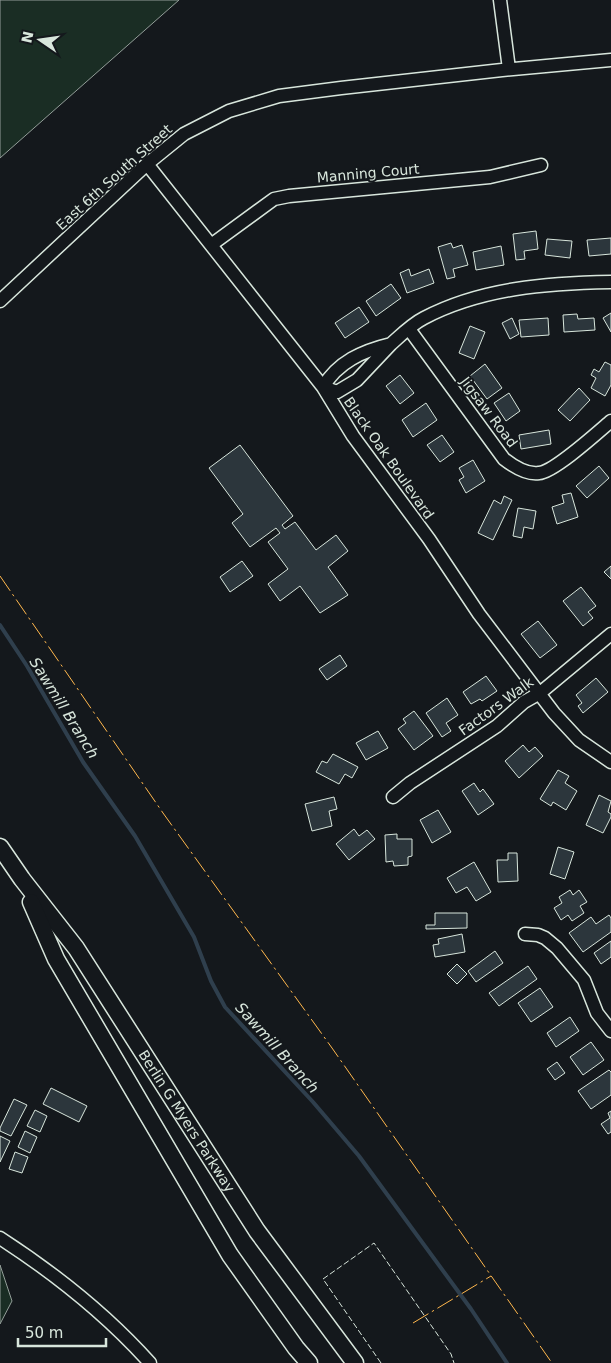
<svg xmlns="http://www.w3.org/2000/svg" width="611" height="1363" font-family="'DejaVu Sans',sans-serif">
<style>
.green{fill:#1a2d24;stroke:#939e99}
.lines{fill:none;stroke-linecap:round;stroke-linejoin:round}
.stream{stroke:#2f3f4d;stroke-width:4}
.building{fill:#2c363c;stroke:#d8e6dc}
.minor-casing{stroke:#d8e6dc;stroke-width:15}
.major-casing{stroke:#d8e6dc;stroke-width:19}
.minor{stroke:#14181c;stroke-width:12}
.major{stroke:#14181c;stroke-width:16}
.fence{stroke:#d8e6dc;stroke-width:1;stroke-dasharray:6 2.5;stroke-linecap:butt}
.power{stroke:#ffb74d;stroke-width:1;stroke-dasharray:18 4 2.5 4;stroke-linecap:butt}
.labels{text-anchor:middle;stroke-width:4;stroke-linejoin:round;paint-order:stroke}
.street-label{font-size:14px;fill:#d8e6dc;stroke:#14181c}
.water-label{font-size:15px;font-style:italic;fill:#d8e6dc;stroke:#14181c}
</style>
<rect width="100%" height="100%" fill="#14181c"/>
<path class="green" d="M0,0H179L0,158Z
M0,1265L12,1301L0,1324Z"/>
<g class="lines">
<path class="stream" d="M0,625L27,666L83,762L135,836L194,937L211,981L225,1007L313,1102L359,1156L471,1309L507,1363"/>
</g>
<path class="building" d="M536,231L538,249L524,251L525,259L516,260L513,234Z
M611,238V254L589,256L587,240Z
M547,239L572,241L570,258L545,255Z
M451,243L453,248L462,245L468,265L453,269L455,277L447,279L438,247Z
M501,246L504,265L476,270L473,252Z
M409,269L411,276L429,269L434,283L407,293L400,273Z
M391,284L401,298L376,316L366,301Z
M359,307L369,322L345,338L335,323Z
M611,313V332L603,318Z
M577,314L578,319L594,318L595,330L564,332L563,315Z
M512,318L519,334L510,339L502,323Z
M548,318L549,335L521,337L519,320Z
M470,326L485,332L474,359L459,353Z
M605,362L611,365V385L605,396L591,388L596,378L591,375L594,369L599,372Z
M485,364L502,388L487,399L470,376Z
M400,375L414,393L400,404L386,386Z
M579,388L590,400L570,421L558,410Z
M509,393L520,411L506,421L494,403Z
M426,403L437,420L413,437L402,420Z
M549,430L551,444L521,449L519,435Z
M442,435L454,452L440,462L427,445Z
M240,445L293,516L282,525L285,529L295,522L316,550L336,535L348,551L328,567L348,595L320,613L300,586L280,601L268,584L288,569L268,542L280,533L276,528L250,547L232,523L243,514L209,468Z
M473,460L485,481L466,493L459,480L464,477L459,468Z
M599,466L609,478L587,498L576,486Z
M571,493L578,517L557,524L552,507L564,503L562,495Z
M504,496L512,500L493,540L478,533L494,500L501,504Z
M518,508L536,511L533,529L524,527L522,538L513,536Z
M242,561L253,576L230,592L220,577Z
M611,566V579L604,572Z
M581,587L596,606L588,612L593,618L583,626L563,601Z
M538,621L557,645L540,658L521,634Z
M340,655L347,666L327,680L319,669Z
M486,676L497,691L482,701L480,699L471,704L463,692Z
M596,678L608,692L583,713L578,706L582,703L576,695Z
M447,698L458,715L446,723L451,731L442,737L426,713Z
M414,711L433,736L414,750L398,729L406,723L403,719Z
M378,731L388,748L366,760L356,743Z
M523,745L529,752L535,747L543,756L519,778L505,761Z
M333,754L358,767L352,778L345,774L339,784L316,772L322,761L327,763Z
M558,770L569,776L565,783L577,791L566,810L553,802L551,806L540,799Z
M474,783L480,792L483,789L494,804L478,815L462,791Z
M599,795L611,801L608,812L611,814V817L603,833L586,825Z
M334,797L337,809L329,811L332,826L312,831L305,804Z
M438,810L451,832L432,843L420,820Z
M354,829L359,836L367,830L375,839L349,860L336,844Z
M397,834V839H412V856L408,857V865L394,866L393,861L386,862L385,835Z
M558,847L574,852L565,879L550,874Z
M508,853H517L518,881L498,882L497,860H508Z
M474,862L491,892L476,901L467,887L456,893L447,878Z
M570,890L573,895L579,890L587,902L580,906L584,913L572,921L568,915L561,920L554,908L562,903L559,897Z
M435,913H467V928L426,929V925H435Z
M609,915L611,918V932L583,952L569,933L591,917L596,924Z
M462,934L465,952L435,957L433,945L439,944L438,939Z
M611,941V957L601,964L594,953Z
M495,951L503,963L476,982L468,971Z
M457,964L467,974L457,984L447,974Z
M528,966L537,979L499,1006L489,993Z
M540,988L553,1007L531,1022L518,1003Z
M570,1017L579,1031L556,1047L547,1033Z
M591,1042L604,1060L583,1075L570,1057Z
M557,1062L565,1073L555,1080L547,1069Z
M609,1070L611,1072V1095L591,1109L578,1091Z
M51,1088L87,1106L79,1122L43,1104Z
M14,1099L27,1105L11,1136L0,1131V1128Z
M35,1110L47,1116L40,1132L27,1126Z
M611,1111V1132L608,1134L601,1124L610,1118L608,1113Z
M25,1131L37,1137L30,1153L18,1147Z
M0,1136L10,1141L0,1162Z
M15,1152L28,1157L22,1173L9,1169Z"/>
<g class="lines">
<g class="minor-casing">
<path id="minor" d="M500,0L509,69
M147,164L323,387L353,436L429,539L479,614L554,713L579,740L611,762
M211,245L274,199L289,196L490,177L541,165
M0,301L147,164L184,134L229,111L279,96L341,88L502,70L611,60
M409,329L504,459C513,466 526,475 539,473C554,472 597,433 611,421
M391,344C401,335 412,324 424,318C481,288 548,283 611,282
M391,344L357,380L337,392L323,387C338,362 362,351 391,344Z
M393,797L410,783L497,726L524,702L540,693L611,634
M525,934L538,935L545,938L557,948L584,980L597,1013L611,1031
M0,1238C54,1273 106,1314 150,1363"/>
</g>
<g class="major-casing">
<g id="major">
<path id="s1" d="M0,847L22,879L76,948L257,1231L355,1363"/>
<path d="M31,902L56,959L230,1255L296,1348L309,1363"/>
</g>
</g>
<use href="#minor" class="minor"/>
<use href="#major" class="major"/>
<path class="fence" d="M381,1363L323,1279L374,1243L451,1354L454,1363"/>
<path class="power" d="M0,576L163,813L332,1048L552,1363
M413,1323L491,1276"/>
</g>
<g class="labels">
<g class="street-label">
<text transform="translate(368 173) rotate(-5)" y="5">Manning Court</text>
<text transform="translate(114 177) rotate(-42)" y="5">East 6th South Street</text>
<text transform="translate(489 412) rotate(53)" y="5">Jigsaw Road</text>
<text transform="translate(389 458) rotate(55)" y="5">Black Oak Boulevard</text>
<text transform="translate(496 706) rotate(-36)" y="5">Factors Walk</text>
<text dy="5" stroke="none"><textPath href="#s1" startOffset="332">Berlin G Myers Parkway</textPath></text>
</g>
<g class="water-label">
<text transform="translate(64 708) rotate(58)" y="5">Sawmill Branch</text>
<text transform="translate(277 1048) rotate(48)" y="5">Sawmill Branch</text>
</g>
</g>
<g transform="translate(40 40) rotate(283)" stroke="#14181c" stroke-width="4" paint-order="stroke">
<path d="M0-4L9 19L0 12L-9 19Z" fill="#d8e6dc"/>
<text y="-8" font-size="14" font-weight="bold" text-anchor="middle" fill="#d8e6dc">N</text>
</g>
<path d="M18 1338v8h88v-8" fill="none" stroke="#d8e6dc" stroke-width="2.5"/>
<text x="25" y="1338" font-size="15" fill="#d8e6dc" stroke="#14181c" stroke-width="4" paint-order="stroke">50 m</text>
</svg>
